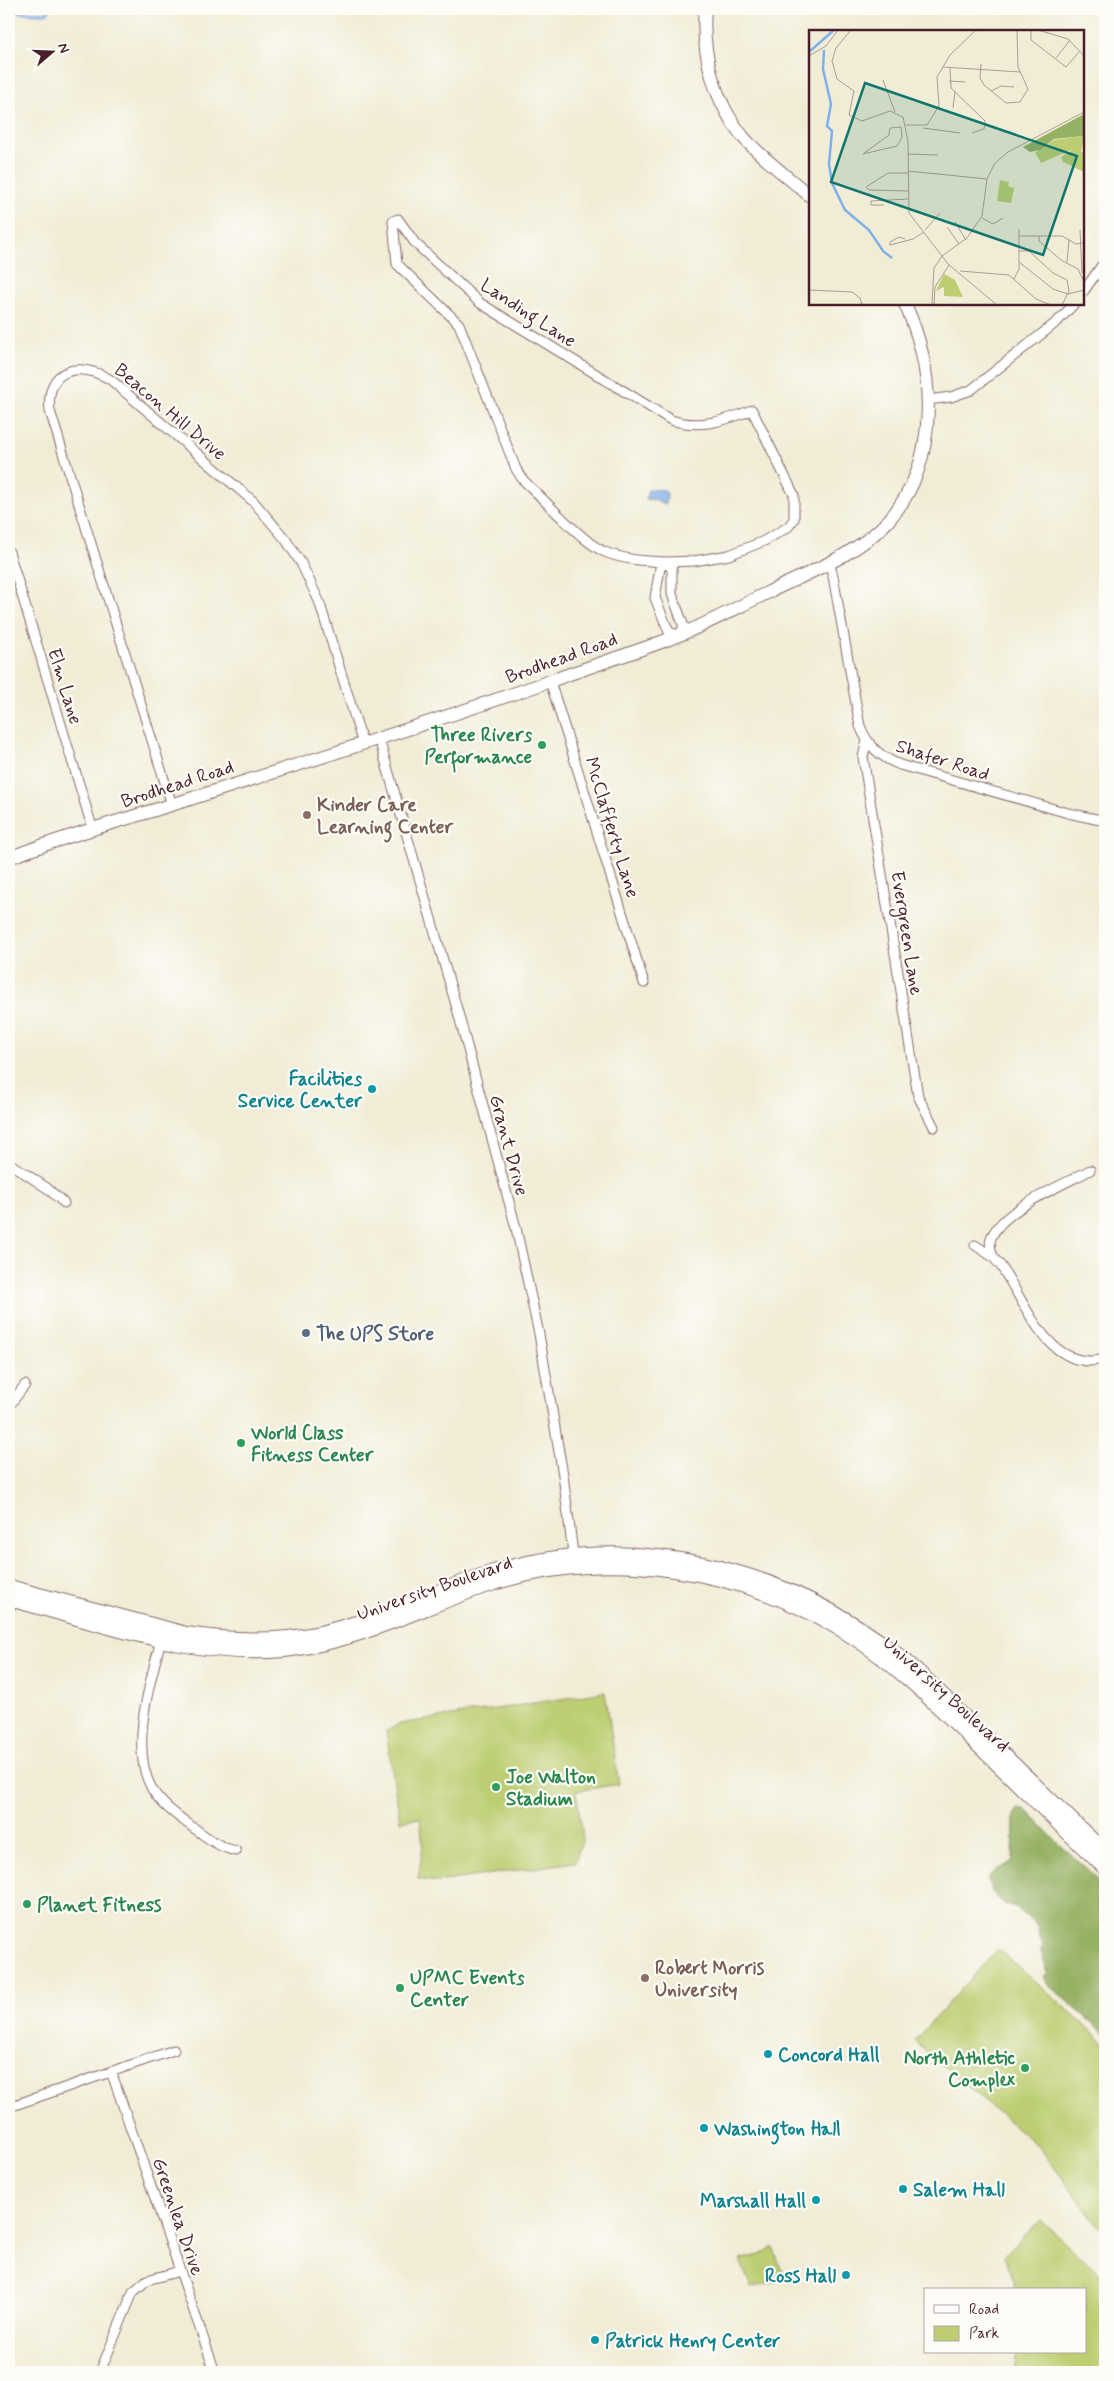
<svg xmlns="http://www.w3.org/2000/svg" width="1114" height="2381" font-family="Mynerve,sans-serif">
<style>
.green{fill:#bcce71;stroke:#83764e}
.forest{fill:#95b163;stroke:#706847}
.water{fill:#7fb0eb;stroke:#64688b}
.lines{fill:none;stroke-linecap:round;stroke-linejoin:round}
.stream{stroke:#7fb0eb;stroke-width:3}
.street-casing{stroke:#846766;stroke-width:11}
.secondary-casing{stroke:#846766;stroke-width:14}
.primary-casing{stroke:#846766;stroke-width:16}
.street{stroke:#fff;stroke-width:9}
.secondary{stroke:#fff;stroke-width:12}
.primary{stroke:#fff;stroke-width:14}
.leisure-dot{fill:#2e9e5b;stroke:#fdfcf7;stroke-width:2}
.education-dot{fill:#8d6e63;stroke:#fdfcf7;stroke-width:2}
.culture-dot{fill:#0f9aa8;stroke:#fdfcf7;stroke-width:2}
.service-dot{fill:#5c6f8a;stroke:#fdfcf7;stroke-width:2}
.labels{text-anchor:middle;stroke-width:4.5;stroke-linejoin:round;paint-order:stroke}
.street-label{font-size:19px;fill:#4a1f2b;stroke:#fdfcf7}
.leisure-label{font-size:19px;font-weight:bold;fill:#27864d;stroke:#fdfcf7;text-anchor:start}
.education-label{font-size:19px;font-weight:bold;fill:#785e54;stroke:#fdfcf7;text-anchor:start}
.culture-label{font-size:19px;font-weight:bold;fill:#0d838f;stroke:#fdfcf7;text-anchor:start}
.service-label{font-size:19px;font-weight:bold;fill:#4e5e75;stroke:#fdfcf7;text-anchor:start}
.inset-river{fill:none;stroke:#7fb0eb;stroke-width:2.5}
.inset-road{fill:none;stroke:#ae9a91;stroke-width:1}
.view{fill:#0f766e;fill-opacity:0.15;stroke:#0f766e;stroke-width:2.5}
.inset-edge{fill:none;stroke:#4a1f2b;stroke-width:2.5}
</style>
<rect width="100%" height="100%" fill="#fdfcf7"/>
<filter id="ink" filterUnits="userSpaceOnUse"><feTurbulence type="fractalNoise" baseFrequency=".02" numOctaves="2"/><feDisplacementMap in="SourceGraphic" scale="10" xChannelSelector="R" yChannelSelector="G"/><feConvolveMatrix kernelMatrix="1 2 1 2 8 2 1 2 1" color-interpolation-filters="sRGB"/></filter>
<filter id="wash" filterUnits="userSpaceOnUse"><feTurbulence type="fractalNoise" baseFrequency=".0096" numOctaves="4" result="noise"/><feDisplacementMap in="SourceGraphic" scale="20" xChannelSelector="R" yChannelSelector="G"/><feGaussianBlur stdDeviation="1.12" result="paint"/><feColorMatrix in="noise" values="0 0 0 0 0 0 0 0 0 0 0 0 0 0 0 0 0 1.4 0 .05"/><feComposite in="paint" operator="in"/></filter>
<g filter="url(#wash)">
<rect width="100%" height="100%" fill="#f1ecd5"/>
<path class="green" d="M605,1692L619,1784L576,1791L583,1838L575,1862L437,1882L418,1879L423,1845L420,1818L400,1821L386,1731L400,1724Z
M998,1949L1105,2043V2234L1039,2147L914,2041Z
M1041,2220L1105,2279V2372H1014L1017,2352H1085V2290H1015L1011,2272L1004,2255Z
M773,2247L785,2280L751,2288L740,2260L759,2255Z"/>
<path class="forest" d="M1018,1809H1025L1057,1842L1105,1885V2034L1047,1984L1043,1977L1048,1972L1041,1952L1042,1945L1038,1927L1016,1907L1004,1904L991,1891L988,1879C998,1865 1002,1870 1013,1860L1014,1815Z"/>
<path class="water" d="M649,489L665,490V493H667L666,504L659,503V500L646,499L647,491Z"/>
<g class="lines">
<path class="stream" d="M9,12L46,13L50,9"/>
</g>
</g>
<g filter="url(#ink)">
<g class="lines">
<g class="street-casing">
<path id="street" d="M1083,292L1105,261
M928,400L951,397L971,390L1058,321L1074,304
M9,552L93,830
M666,562L694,561L729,555L764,541L788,527L794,519V495L752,410C724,421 700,429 671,420L480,303L415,243L398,219L393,221L397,264L459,324L516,469L523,480C542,497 584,544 605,552C624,560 645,561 666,562L672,569V594L684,627L679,635L669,632L655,598L660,568L666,562
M829,562L833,576L860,726C868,746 880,757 900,765L1068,813L1105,821
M550,681L644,983
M379,739L456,1005L516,1228L539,1334L563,1475L574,1561
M867,740L863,757L918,1096L934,1127
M172,805L50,411C45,367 80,361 111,380L254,502L286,540L301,563L319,601L363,744
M9,1163L47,1188L64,1203
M975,1245L993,1257L1000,1265C1026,1301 1047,1374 1105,1359
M993,1257C991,1251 989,1244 991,1238C1003,1209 1063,1185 1090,1170
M9,1406L25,1385
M161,1640C150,1683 129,1748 152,1789C160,1803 175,1814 187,1823C204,1835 217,1847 236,1851
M111,2071L215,2372
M9,2107L174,2050
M100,2372L133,2292L147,2280L180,2271"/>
</g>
<g class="secondary-casing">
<path id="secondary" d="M705,9C701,54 715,103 744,138C763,159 788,177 810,196
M9,858C64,836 121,821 177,803C303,763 429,724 553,680C596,664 640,651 682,634C711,622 738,607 767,593C807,573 857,555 888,521C940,463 936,371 905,304"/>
</g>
<g class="primary-casing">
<path id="primary" d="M9,1587L186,1634C231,1641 276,1642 320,1633C378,1620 431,1592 487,1574C627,1528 783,1566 898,1655C923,1674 944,1697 966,1719C1013,1763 1058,1808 1105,1852
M9,1599C99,1622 190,1659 284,1650C356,1643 421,1607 488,1585C605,1546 738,1567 842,1630C892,1660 932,1700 973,1740C1017,1783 1061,1826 1105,1868"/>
</g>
<use href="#street" class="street"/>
<use href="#secondary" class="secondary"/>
<use href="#primary" class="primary"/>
</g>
</g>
<g class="leisure-dot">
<circle cx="542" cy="745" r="5"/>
<circle cx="241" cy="1443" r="5"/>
<circle cx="496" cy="1787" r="5"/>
<circle cx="27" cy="1904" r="5"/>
<circle cx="400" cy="1988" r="5"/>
<circle cx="1025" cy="2068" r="5"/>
</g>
<g class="education-dot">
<circle cx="307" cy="815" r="5"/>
<circle cx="645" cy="1978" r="5"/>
</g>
<g class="culture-dot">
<circle cx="372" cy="1089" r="5"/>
<circle cx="768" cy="2054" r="5"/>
<circle cx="704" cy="2128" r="5"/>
<circle cx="903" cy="2189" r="5"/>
<circle cx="816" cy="2200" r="5"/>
<circle cx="846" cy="2275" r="5"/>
<circle cx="595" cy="2340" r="5"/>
</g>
<circle class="service-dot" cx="306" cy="1333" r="5"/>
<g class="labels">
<g class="street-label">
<text transform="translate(529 312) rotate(33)" y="7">Landing Lane</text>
<text transform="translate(171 411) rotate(40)" y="7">Beacon Hill Drive</text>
<text transform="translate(561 657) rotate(-20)" y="7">Brodhead Road</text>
<text transform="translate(66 686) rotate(73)" y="7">Elm Lane</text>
<text transform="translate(943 759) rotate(18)" y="7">Shafer Road</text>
<text transform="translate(177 783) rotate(-18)" y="7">Brodhead Road</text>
<text transform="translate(613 827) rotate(73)" y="7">McClafferty Lane</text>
<text transform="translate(908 933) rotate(81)" y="7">Evergreen Lane</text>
<text transform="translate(510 1145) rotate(75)" y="7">Grant Drive</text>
<text transform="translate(434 1587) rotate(-19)" y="7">University Boulevard</text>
<text transform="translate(947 1693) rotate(42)" y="7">University Boulevard</text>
<text transform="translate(179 2216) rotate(71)" y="7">Greenlea Drive</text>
</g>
<g class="leisure-label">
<text x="532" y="741" text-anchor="end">Three Rivers<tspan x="532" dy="22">Performance</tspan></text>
<text x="251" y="1439">World Class<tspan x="251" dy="22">Fitness Center</tspan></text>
<text x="506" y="1783">Joe Walton<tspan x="506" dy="22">Stadium</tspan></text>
<text x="37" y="1911">Planet Fitness</text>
<text x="410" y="1984">UPMC Events<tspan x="410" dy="22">Center</tspan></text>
<text x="1015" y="2064" text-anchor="end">North Athletic<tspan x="1015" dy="22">Complex</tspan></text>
</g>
<g class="education-label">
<text x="317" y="811">Kinder Care<tspan x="317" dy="22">Learning Center</tspan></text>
<text x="655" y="1974">Robert Morris<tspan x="655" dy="22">University</tspan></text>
</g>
<g class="culture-label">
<text x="362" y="1085" text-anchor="end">Facilities<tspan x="362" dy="22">Service Center</tspan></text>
<text x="778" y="2061">Concord Hall</text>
<text x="714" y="2135">Washington Hall</text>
<text x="913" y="2196">Salem Hall</text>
<text x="806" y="2207" text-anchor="end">Marshall Hall</text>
<text x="836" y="2282" text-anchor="end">Ross Hall</text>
<text x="605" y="2347">Patrick Henry Center</text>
</g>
<g class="service-label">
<text x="316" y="1340">The UPS Store</text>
</g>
</g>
<g transform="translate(809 30)">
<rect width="275" height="275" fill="#f1ecd5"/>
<path d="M275,106L272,122L275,123V142L254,132L252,127L264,119L232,133L226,123L245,110ZM191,150L200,152L199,156L205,158L202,173L188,171ZM135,244L146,250L154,267L135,266V257L127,261Z" fill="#bcce71"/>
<path d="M275,84V106L245,109L231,120L221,122L214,117Z" fill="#95b163"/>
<path class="inset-river" d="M15,20L14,39L22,74L18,96L23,101L20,134L23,153L36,180L60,200L74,221L83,228M0,22L25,0"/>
<path class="inset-road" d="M42,0L27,18L23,31L28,49L45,61L40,85L53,91L81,81L94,87L99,111L100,183L139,234L188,275M222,0V10L257,37L270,22M229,0L259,9L275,26M0,26L17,16L29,0M247,28L261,10M172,34L171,48L175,55L197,73L211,72L219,59L209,37L208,0M134,37L211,42M141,38L142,58L176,91L175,99L163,103M74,50L86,82M140,51L156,52M182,61L192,56L205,57M144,78L146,61M97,95H118L130,76L128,47L141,25L167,0M92,97L93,107L88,116L54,124L80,105L81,98ZM114,98L151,103M99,124L129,125M99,141L178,149M99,161L60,160L57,157L79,143H99M75,175H62V171L99,169M173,188L184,194L194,188M146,192L157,210M138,197L150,214M116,200L131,183M271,200L273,243M210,206H253L267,214L275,213M230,206V211L252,230L269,239L275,252M81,215L104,209L115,202M81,215V212L90,207L96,209M210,221H220L244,243L258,250L260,261L253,275M210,232L244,259L259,264L275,260M258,232L260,210M151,241L200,245L227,269L242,275M205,249L210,239V199M0,260L43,262L51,268L53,275M123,274L125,238L133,226L158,208L173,186L178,149L186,133L199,122L275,82M125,275L126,257L140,235"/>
<path class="view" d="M56,53L268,126L234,225L22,152Z"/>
<rect width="275" height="275" class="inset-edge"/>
</g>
<rect width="1114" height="2381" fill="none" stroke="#fdfcf7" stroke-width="30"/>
<rect x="924" y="2288" width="162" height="65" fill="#fdfcf7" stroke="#b5a4a5"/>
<rect x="934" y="2305" width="25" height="8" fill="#ffffff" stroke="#b5a4a5"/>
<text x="969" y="2314" font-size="15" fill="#4a1f2b">Road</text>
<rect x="934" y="2326" width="25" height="15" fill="#bcce71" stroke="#b5a4a5"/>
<text x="969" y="2338" font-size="15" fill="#4a1f2b">Park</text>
<g transform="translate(52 52) rotate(71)" stroke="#fdfcf7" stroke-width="4" paint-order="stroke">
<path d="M0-4L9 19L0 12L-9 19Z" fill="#4a1f2b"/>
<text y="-8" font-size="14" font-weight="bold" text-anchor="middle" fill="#4a1f2b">N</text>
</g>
</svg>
